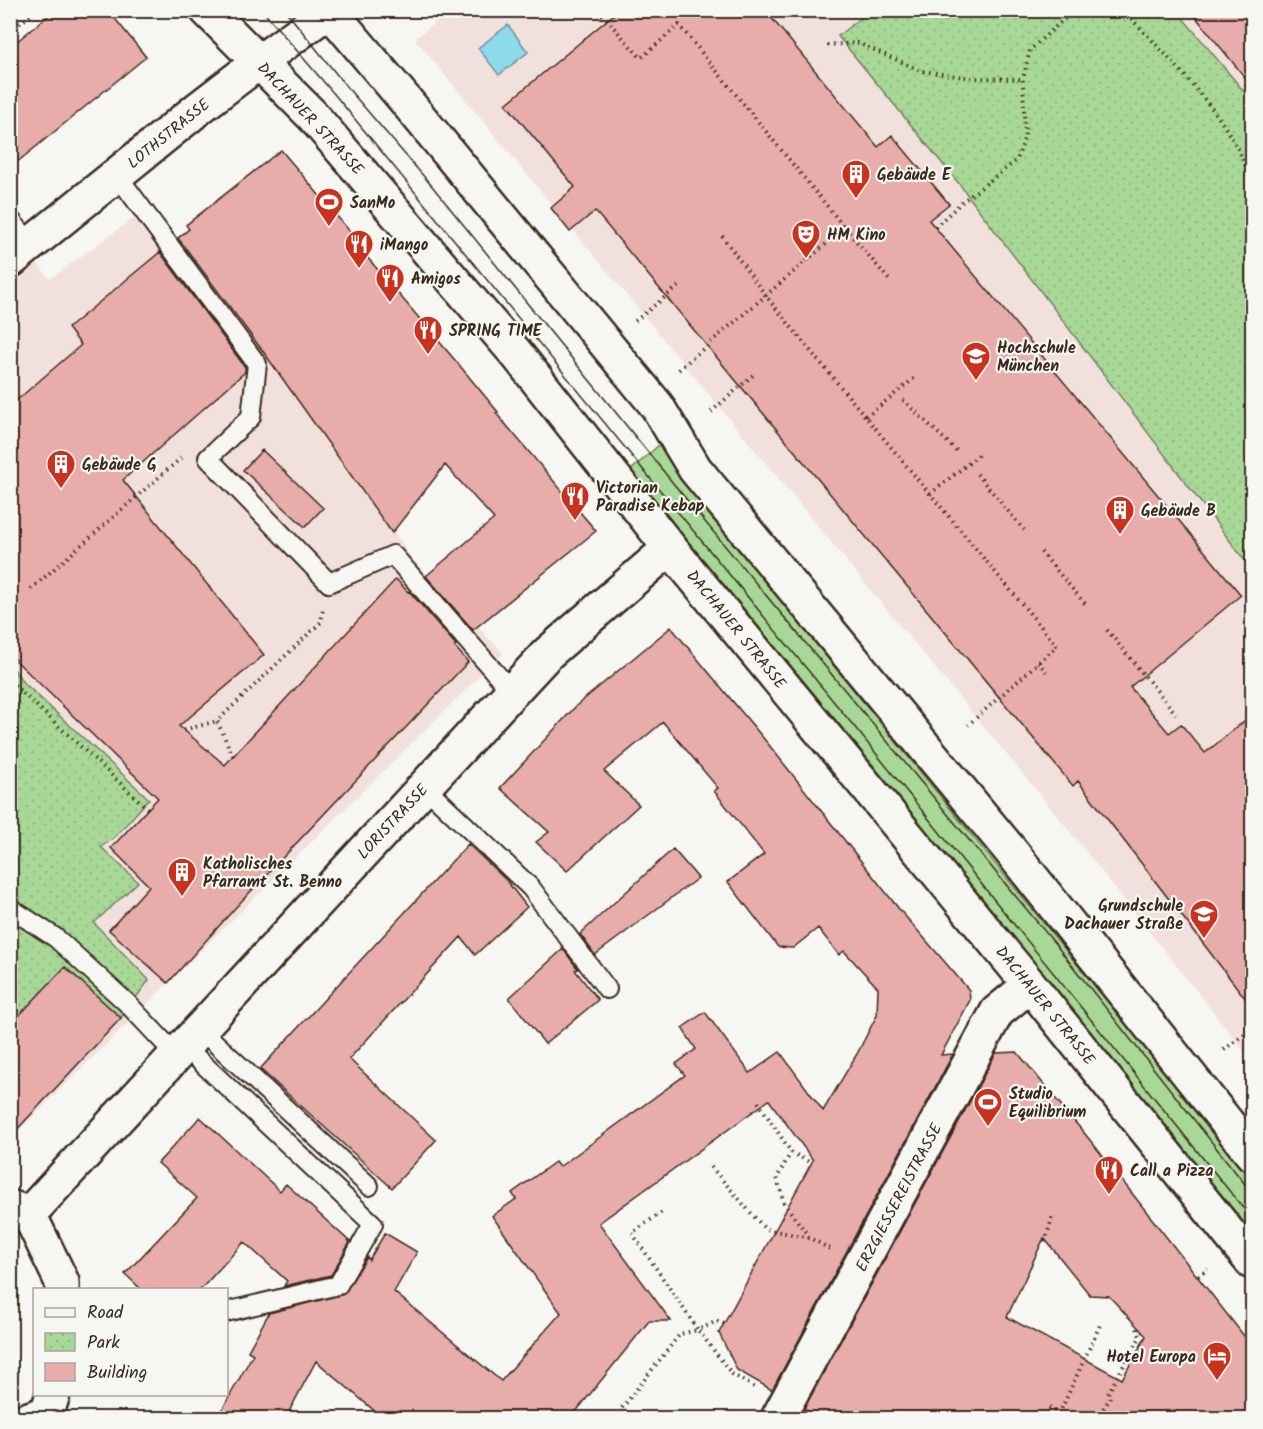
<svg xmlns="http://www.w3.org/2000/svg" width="1263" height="1429" font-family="Kalam,sans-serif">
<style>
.built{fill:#f2e0dd}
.grass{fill:#a8d898;stroke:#72815b;stroke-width:1.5}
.park{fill:url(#park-dots);stroke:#72815b;stroke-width:1.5}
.water{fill:#8cdaea;stroke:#6c9498;stroke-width:1.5}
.building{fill:#e8adab;stroke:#3b2a1e;stroke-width:1.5;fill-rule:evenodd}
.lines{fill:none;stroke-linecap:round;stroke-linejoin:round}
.service-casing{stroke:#3b2a1e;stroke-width:22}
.pedestrian-casing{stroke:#3b2a1e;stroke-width:33}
.minor-casing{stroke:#3b2a1e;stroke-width:38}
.tertiary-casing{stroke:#3b2a1e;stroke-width:38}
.secondary-casing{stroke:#3b2a1e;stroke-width:38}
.path{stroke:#3b2a1e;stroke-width:4;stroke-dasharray:1.5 4.5;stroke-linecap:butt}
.service{stroke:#f6f6f2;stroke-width:18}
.pedestrian{stroke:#f6f6f2;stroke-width:28}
.minor{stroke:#f6f6f2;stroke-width:33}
.tertiary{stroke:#f6f6f2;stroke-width:33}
.secondary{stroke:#f6f6f2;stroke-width:33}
.tram{stroke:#3b2a1e;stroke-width:1.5}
.path-bridge{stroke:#3b2a1e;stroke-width:4;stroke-dasharray:1.5 4.5;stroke-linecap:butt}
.labels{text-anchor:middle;stroke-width:4.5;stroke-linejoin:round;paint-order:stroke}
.street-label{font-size:16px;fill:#3b2a1e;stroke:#f6f6f2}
.poi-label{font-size:16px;font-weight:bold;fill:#3b2a1e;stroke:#f6f6f2;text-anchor:start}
</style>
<defs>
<pattern id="park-dots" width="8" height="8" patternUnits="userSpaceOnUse" patternTransform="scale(1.5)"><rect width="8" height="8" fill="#a8d898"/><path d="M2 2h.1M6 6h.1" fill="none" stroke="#92ba83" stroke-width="1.8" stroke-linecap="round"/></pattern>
</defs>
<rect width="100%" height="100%" fill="#f6f6f2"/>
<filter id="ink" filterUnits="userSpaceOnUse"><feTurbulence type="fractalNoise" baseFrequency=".0167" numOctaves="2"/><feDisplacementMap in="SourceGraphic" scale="12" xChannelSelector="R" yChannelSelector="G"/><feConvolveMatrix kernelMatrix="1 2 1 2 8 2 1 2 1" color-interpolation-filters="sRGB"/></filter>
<g filter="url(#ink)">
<path class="built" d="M450,10L1252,11V1061L1060,819L415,39Z
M145,210L284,367L413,560L503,653L11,1138L10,231L50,279Z"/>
<path class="grass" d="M660,444L689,488L1252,1179V1233L872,764L630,471Z"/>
<path class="park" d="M869,11H1177L1252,101V570L960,185L838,36Z
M10,663L22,681L149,799L114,838L101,847L138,882L94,923L149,980L121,1018L65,967L11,1025Z"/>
<path class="water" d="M508,25L528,52L499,75L478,48Z"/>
<path class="building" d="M55,10H108L146,57L10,168V47Z
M619,10H765L878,147L892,135L949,204L929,220L1241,595L1130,687L1169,733L1181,724L1205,753L1252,715V1007L1078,781L1073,786L595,211L570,232L551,208L575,187L506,104Z
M1190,10H1252V86Z
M281,150L352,234L349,236L460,366L498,412L496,413L596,531L473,630L426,576L494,519L445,465L392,533L265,354L178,238L189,229L186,225Z
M160,252L245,367V372L123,480L264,655L179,726L225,765L396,579L408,592L409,591L456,645L454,646L468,662L236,907L168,983L109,930L149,886L111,848L158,798L10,655V406L81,345L68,328Z
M262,450L323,508L305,527L243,470Z
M671,627L769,745L899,909L969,990L970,1000L941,1055L953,1054L772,1390L737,1370L719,1333L813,1160L769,1100L599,1223L671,1321H649L570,1419H384L316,1361L285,1419H217L253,1354L248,1351L269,1313L344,1294L367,1257L369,1260L385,1233L417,1252L394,1292L501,1381L561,1313L492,1216L516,1199L512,1193L555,1162L559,1167L685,1075L676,1064L696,1049L682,1028L705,1012L750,1073L780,1052L823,1111L857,1054L877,1015L878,988L844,951L839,955L818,928L793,948L778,947L728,882L764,854L714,791L718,788L663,722L604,771L639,805L567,871L536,842L549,832L500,788L577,705Z
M468,844L506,880L527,907L475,955L461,937L349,1059L436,1140L392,1188L260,1069Z
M673,849L698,878L595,955L580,934Z
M563,949L578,969L575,970L598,1000L545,1044L509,998Z
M65,967L121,1018L10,1137V1025Z
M1017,1052L1094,1145L1252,1346V1419H820L804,1409L996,1053ZM1044,1238L1090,1295L1109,1296L1146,1336L1122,1379L1007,1317Z
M200,1117L280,1191L286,1184L350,1242L331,1275L284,1286L287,1281L244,1242L200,1290H142L125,1274L197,1198L158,1163Z"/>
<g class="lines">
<g class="service-casing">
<path id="service" d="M117,175L257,364L251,417L208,458L329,583L393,555L512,692
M10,219L31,244
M424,786L531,888L607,989
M10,908L56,938L127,1003L176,1055
M200,1029L369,1186
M184,1046L373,1224L338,1285L226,1312"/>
</g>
<g class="pedestrian-casing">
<path id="pedestrian" d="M24,1418L48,1410"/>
</g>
<g class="minor-casing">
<path id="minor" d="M10,261L199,108L259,62
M10,1207L29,1214L62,1282V1290
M29,1214L547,654L670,548
M49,1418L48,1410L53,1394
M778,1418L997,1012L1030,985"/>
</g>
<g class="tertiary-casing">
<path id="tertiary" d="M259,62L330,10"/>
</g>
<g class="secondary-casing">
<path id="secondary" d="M207,10L312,115L519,357L670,548L1030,985L1252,1262
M329,10L406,101L657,406L695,469L1010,850L1252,1154"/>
</g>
<path class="path" d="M29,10L32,14L36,10
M598,10L641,58L679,25L845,228L677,371
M1123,10C1168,58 1236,121 1252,185
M10,31L32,14
M827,45L858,43L922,71L971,78L1023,79
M935,227L962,202L1017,160L1025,136L1023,79L1030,50L1074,10
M845,228L891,282
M722,236L766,296L809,349L1057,646L968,725
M635,321L679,286
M903,400L959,453
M711,412L753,375
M866,417L917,376
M977,474L1024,530
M930,494L954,475
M1041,552L1087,606
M31,589L181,458
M1107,630L1176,714
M1038,662L1046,672
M10,681L148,809
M184,730L217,721
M233,756L217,721L321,622L323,609
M1224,1050L1252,1028
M758,1102L791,1152L777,1178L784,1203L810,1238L830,1249
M791,1152L809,1162
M711,1167L765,1229L810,1238
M1045,1242L1053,1215
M1198,1276L1208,1269
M724,1324L717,1321L698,1330L732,1374L756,1388
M1049,1407L1059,1414L1101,1323
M622,1408L680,1334L698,1330L632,1233L665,1210
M1096,1418L1110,1399L1108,1393L1140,1337L1136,1325"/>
<use href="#service" class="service"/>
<use href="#pedestrian" class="pedestrian"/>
<use href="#minor" class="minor"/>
<use href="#tertiary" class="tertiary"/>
<use href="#secondary" class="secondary"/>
<path class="tram" d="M262,10L335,95L853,725L1252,1219
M285,10L346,86L432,186L677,488L1052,940L1252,1193"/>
<path class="path-bridge" d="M954,475L981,453"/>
</g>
</g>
<defs>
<g id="building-pin" transform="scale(1.5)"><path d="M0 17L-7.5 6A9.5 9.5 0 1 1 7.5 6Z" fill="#c8321e" stroke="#f6f6f2"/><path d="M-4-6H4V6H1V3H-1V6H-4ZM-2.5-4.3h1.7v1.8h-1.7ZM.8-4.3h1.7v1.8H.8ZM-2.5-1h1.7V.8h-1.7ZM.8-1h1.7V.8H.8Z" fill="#fff"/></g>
<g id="stadium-pin" transform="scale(1.5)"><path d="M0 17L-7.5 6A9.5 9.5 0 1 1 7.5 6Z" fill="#c8321e" stroke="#f6f6f2"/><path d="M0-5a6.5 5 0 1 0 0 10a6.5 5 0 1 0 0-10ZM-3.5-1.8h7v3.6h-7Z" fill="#fff"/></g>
<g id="theatre-pin" transform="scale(1.5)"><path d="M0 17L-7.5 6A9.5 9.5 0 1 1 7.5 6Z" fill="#c8321e" stroke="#f6f6f2"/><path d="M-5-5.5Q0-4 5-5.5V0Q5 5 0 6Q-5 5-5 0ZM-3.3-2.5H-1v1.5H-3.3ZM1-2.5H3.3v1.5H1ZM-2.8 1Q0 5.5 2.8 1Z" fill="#fff"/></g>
<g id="restaurant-pin" transform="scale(1.5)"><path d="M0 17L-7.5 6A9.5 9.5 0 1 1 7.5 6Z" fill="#c8321e" stroke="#f6f6f2"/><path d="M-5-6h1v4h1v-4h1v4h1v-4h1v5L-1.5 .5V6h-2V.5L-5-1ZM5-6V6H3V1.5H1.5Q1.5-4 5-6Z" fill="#fff"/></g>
<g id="university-pin" transform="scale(1.5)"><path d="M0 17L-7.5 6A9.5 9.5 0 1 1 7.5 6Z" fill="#c8321e" stroke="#f6f6f2"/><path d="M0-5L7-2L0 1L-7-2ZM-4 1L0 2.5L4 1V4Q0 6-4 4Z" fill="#fff"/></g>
<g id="school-pin" transform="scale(1.5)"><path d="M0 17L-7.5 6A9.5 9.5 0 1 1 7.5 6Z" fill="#c8321e" stroke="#f6f6f2"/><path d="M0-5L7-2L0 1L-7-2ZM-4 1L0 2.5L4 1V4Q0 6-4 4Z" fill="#fff"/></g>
<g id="hotel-pin" transform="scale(1.5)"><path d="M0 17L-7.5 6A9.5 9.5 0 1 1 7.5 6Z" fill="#c8321e" stroke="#f6f6f2"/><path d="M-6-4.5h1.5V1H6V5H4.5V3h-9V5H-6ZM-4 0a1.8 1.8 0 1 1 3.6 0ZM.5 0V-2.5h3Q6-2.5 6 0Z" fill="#fff"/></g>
</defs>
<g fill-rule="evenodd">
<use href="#building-pin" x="856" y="174"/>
<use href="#stadium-pin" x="329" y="202"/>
<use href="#theatre-pin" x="806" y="234"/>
<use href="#restaurant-pin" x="359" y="244"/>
<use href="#restaurant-pin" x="390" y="278"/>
<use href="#restaurant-pin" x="428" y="330"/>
<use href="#university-pin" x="976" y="356"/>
<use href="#building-pin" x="61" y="464"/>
<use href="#restaurant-pin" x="575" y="496"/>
<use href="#building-pin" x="1120" y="510"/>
<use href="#building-pin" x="182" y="872"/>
<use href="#school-pin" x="1204" y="914"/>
<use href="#stadium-pin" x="988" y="1102"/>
<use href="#restaurant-pin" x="1109" y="1170"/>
<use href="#hotel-pin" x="1217" y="1356"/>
</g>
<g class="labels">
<g class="street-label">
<text transform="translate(311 118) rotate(47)" y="6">DACHAUER STRASSE</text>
<text transform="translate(168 133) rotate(-39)" y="6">LOTHSTRASSE</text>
<text transform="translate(737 629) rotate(51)" y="6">DACHAUER STRASSE</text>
<text transform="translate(392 821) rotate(-47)" y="6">LORISTRASSE</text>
<text transform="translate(1046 1005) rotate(51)" y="6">DACHAUER STRASSE</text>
<text transform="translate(898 1197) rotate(-62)" y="6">ERZGIESSEREISTRASSE</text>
</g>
<g class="poi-label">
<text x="877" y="180">Gebäude E</text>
<text x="350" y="208">SanMo</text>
<text x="827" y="240">HM Kino</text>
<text x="380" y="250">iMango</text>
<text x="411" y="284">Amigos</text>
<text x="449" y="336">SPRING TIME</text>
<text x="997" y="353">Hochschule<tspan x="997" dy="18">München</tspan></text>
<text x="82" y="470">Gebäude G</text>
<text x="596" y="493">Victorian<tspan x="596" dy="18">Paradise Kebap</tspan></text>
<text x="1141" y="516">Gebäude B</text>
<text x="203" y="869">Katholisches<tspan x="203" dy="18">Pfarramt St. Benno</tspan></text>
<text x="1183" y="911" text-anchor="end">Grundschule<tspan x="1183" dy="18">Dachauer Straße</tspan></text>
<text x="1009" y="1099">Studio<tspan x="1009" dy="18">Equilibrium</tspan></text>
<text x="1130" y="1176">Call a Pizza</text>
<text x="1196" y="1362" text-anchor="end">Hotel Europa</text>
</g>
</g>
<rect width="1263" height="1429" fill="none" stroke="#f6f6f2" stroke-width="36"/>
<rect x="18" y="18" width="1227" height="1393" fill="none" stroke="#3b2a1e" stroke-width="2" filter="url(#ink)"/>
<rect x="33" y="1288" width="195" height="108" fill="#f6f6f2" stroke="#aba49d" stroke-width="1.5"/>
<rect x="45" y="1308" width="30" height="9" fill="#f6f6f2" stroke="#aba49d" stroke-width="1.5"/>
<text x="87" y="1318" font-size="18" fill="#3b2a1e">Road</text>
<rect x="45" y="1333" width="30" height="18" fill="url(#park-dots)" stroke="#aba49d" stroke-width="1.5"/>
<text x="87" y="1348" font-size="18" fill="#3b2a1e">Park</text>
<rect x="45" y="1363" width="30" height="18" fill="#e8adab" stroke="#aba49d" stroke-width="1.5"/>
<text x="87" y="1378" font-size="18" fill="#3b2a1e">Building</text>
</svg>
